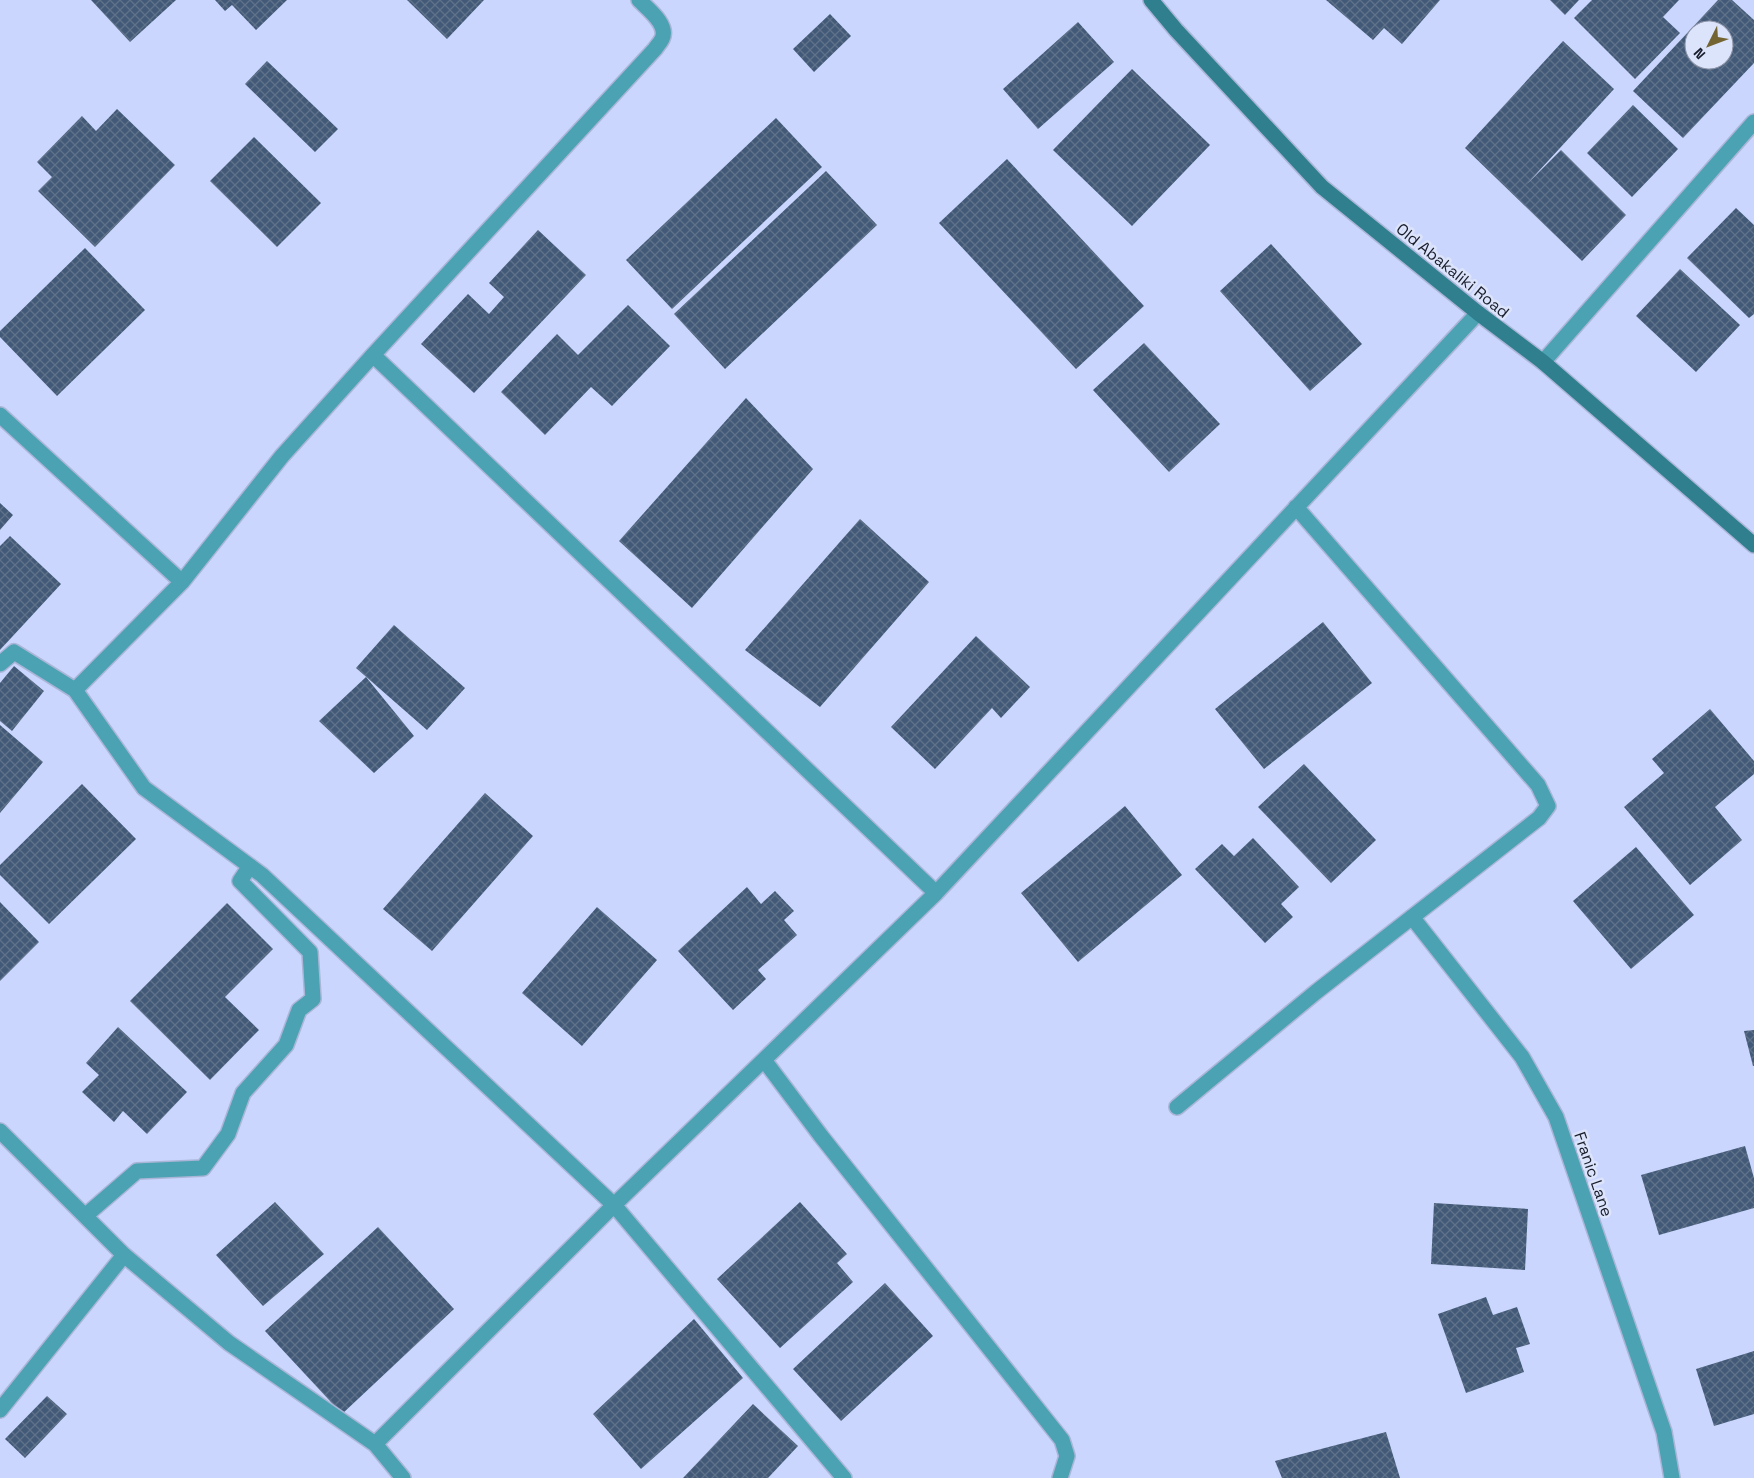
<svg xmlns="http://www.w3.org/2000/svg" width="1754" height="1478" font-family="'Space Grotesk',sans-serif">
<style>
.building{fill:url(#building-cross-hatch);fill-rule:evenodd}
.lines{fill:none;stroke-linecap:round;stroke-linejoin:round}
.street-casing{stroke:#aab5d7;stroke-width:18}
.secondary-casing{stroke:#aab5d7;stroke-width:18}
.street{stroke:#4aa2b3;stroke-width:15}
.secondary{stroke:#2f7f8e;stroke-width:15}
.labels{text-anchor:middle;stroke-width:5;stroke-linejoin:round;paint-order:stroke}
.street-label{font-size:16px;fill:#191d2b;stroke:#dce4fb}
</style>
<defs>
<pattern id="building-cross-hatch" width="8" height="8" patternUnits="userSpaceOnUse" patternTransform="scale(1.25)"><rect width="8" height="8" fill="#425a77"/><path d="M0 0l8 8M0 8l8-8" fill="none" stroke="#607289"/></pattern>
</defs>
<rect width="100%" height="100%" fill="#cad6fd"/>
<path class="building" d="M91,0H176L130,42Z
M215,0H287L256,30L232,5L225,11Z
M407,0H484L447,39Z
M1326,0H1440L1402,44L1384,28L1373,40Z
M1550,0H1579L1565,15Z
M1592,0H1679L1663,17L1680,33L1635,79L1574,18Z
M1718,0H1732L1754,20V63L1683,138L1633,91ZM1694,30H1724V60H1694Z
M830,14L851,36L814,72L793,49Z
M1078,22L1114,62L1038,129L1003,89Z
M1563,41L1614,89L1527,184L1561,150L1626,215L1582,261L1465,148Z
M267,61L338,129L315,152L245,84Z
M1132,69L1210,145L1132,226L1053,150Z
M1633,105L1678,149L1632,197L1587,153Z
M117,109L175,165L95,247L38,191L52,177L37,162L82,116L96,131Z
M776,118L822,167L672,309L626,260Z
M254,137L321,203L277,247L210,181Z
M1007,159L1144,306L1076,369L939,223Z
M826,171L877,225L725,369L674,314Z
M1736,208L1754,225V314L1749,318L1687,258Z
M538,230L586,275L474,393L421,344L468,294L489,314L504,297L489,283Z
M1271,244L1362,344L1310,391L1220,291Z
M85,248L145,310L57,396L0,337V331Z
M1680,269L1740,325L1696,372L1636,316Z
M628,305L670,346L612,406L591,387L545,435L501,392L557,334L578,355Z
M1144,343L1220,424L1169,472L1093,390Z
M746,398L813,469L692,608L619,541Z
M0,503L13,515L0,530Z
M860,519L929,582L820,707L745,650Z
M10,536L61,584L0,650V546Z
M1323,622L1372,683L1264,769L1215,709Z
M394,625L465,688L427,730L356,668Z
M976,636L1030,687L1001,718L992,708L935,769L891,727Z
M14,666L44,691L12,731L0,721V683Z
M366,677L414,736L374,773L319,721Z
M1710,709L1754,761V774L1715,807L1742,840L1690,885L1624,807L1664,773L1652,759Z
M0,725L43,762L0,813Z
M1304,764L1376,840L1331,883L1258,807Z
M82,784L136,839L49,924L0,875V865Z
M485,793L533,836L432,951L383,909Z
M1125,806L1182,875L1078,962L1021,893Z
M1253,838L1299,887L1281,904L1293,917L1265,943L1195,869L1222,844L1234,856Z
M1636,847L1694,915L1631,969L1573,901Z
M747,887L761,904L775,891L794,911L784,920L797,935L758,970L766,979L733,1010L678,951Z
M0,902L39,942L0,981Z
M227,903L273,949L225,997L259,1030L210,1080L130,1001Z
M597,907L657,960L582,1046L522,993Z
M118,1027L187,1092L147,1134L123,1111L114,1122L82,1092L99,1075L86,1063Z
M1754,1030V1066H1753L1744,1031Z
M1745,1146L1754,1178V1208L1659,1235L1641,1175Z
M275,1202L324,1254L263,1306L216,1255Z
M800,1202L847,1254L837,1263L853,1282L780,1348L717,1279Z
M1434,1203L1528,1209L1525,1270L1431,1264Z
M378,1227L454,1309L342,1414L265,1331Z
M885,1283L933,1336L841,1421L793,1369Z
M1486,1297L1493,1315L1517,1307L1530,1344L1516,1348L1524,1372L1466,1393L1438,1314Z
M694,1319L743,1378L641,1469L593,1414Z
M1754,1351V1414L1714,1426L1696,1369Z
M47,1396L67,1414L25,1458L5,1439Z
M753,1404L798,1446L768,1478H683Z
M1386,1432L1400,1478H1282L1275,1461Z"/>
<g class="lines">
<g class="street-casing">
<path id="street" d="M373,355L936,893
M1543,362L1754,122
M0,415L182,582
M0,664L14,652L75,690L182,582L282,456L373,355L655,49C657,46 660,43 662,39C669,25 648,9 639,0
M75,690L144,788L262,875L614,1205L844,1478
M1412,917L1522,1057L1556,1117L1664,1432L1672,1478
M764,1060L821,1136L1062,1440L1067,1456L1060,1478
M1177,1107L1316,992L1539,818L1548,806L1538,785L1296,507
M0,1131L124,1255L229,1343L375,1444L403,1478
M85,1216L137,1171L203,1168L228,1134L243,1093L286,1045L299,1010L313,999L310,952L240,881L250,866
M0,1410L124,1255
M375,1444L614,1205L936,893L1478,313"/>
</g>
<g class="secondary-casing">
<path id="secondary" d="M1151,0L1176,30L1322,187L1478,313L1543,362L1754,545"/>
</g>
<use href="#street" class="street"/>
<use href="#secondary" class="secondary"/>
</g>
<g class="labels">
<g class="street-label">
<text transform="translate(1453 270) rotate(39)" y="6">Old Abakaliki Road</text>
<text transform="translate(1594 1174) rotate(71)" y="6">Franic Lane</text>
</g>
</g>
<g transform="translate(1709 45) rotate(228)"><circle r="24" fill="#dce4fb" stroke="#8e94a8"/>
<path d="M0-4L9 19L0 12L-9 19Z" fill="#736432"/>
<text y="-8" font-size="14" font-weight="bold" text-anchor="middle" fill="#191d2b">N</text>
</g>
</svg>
